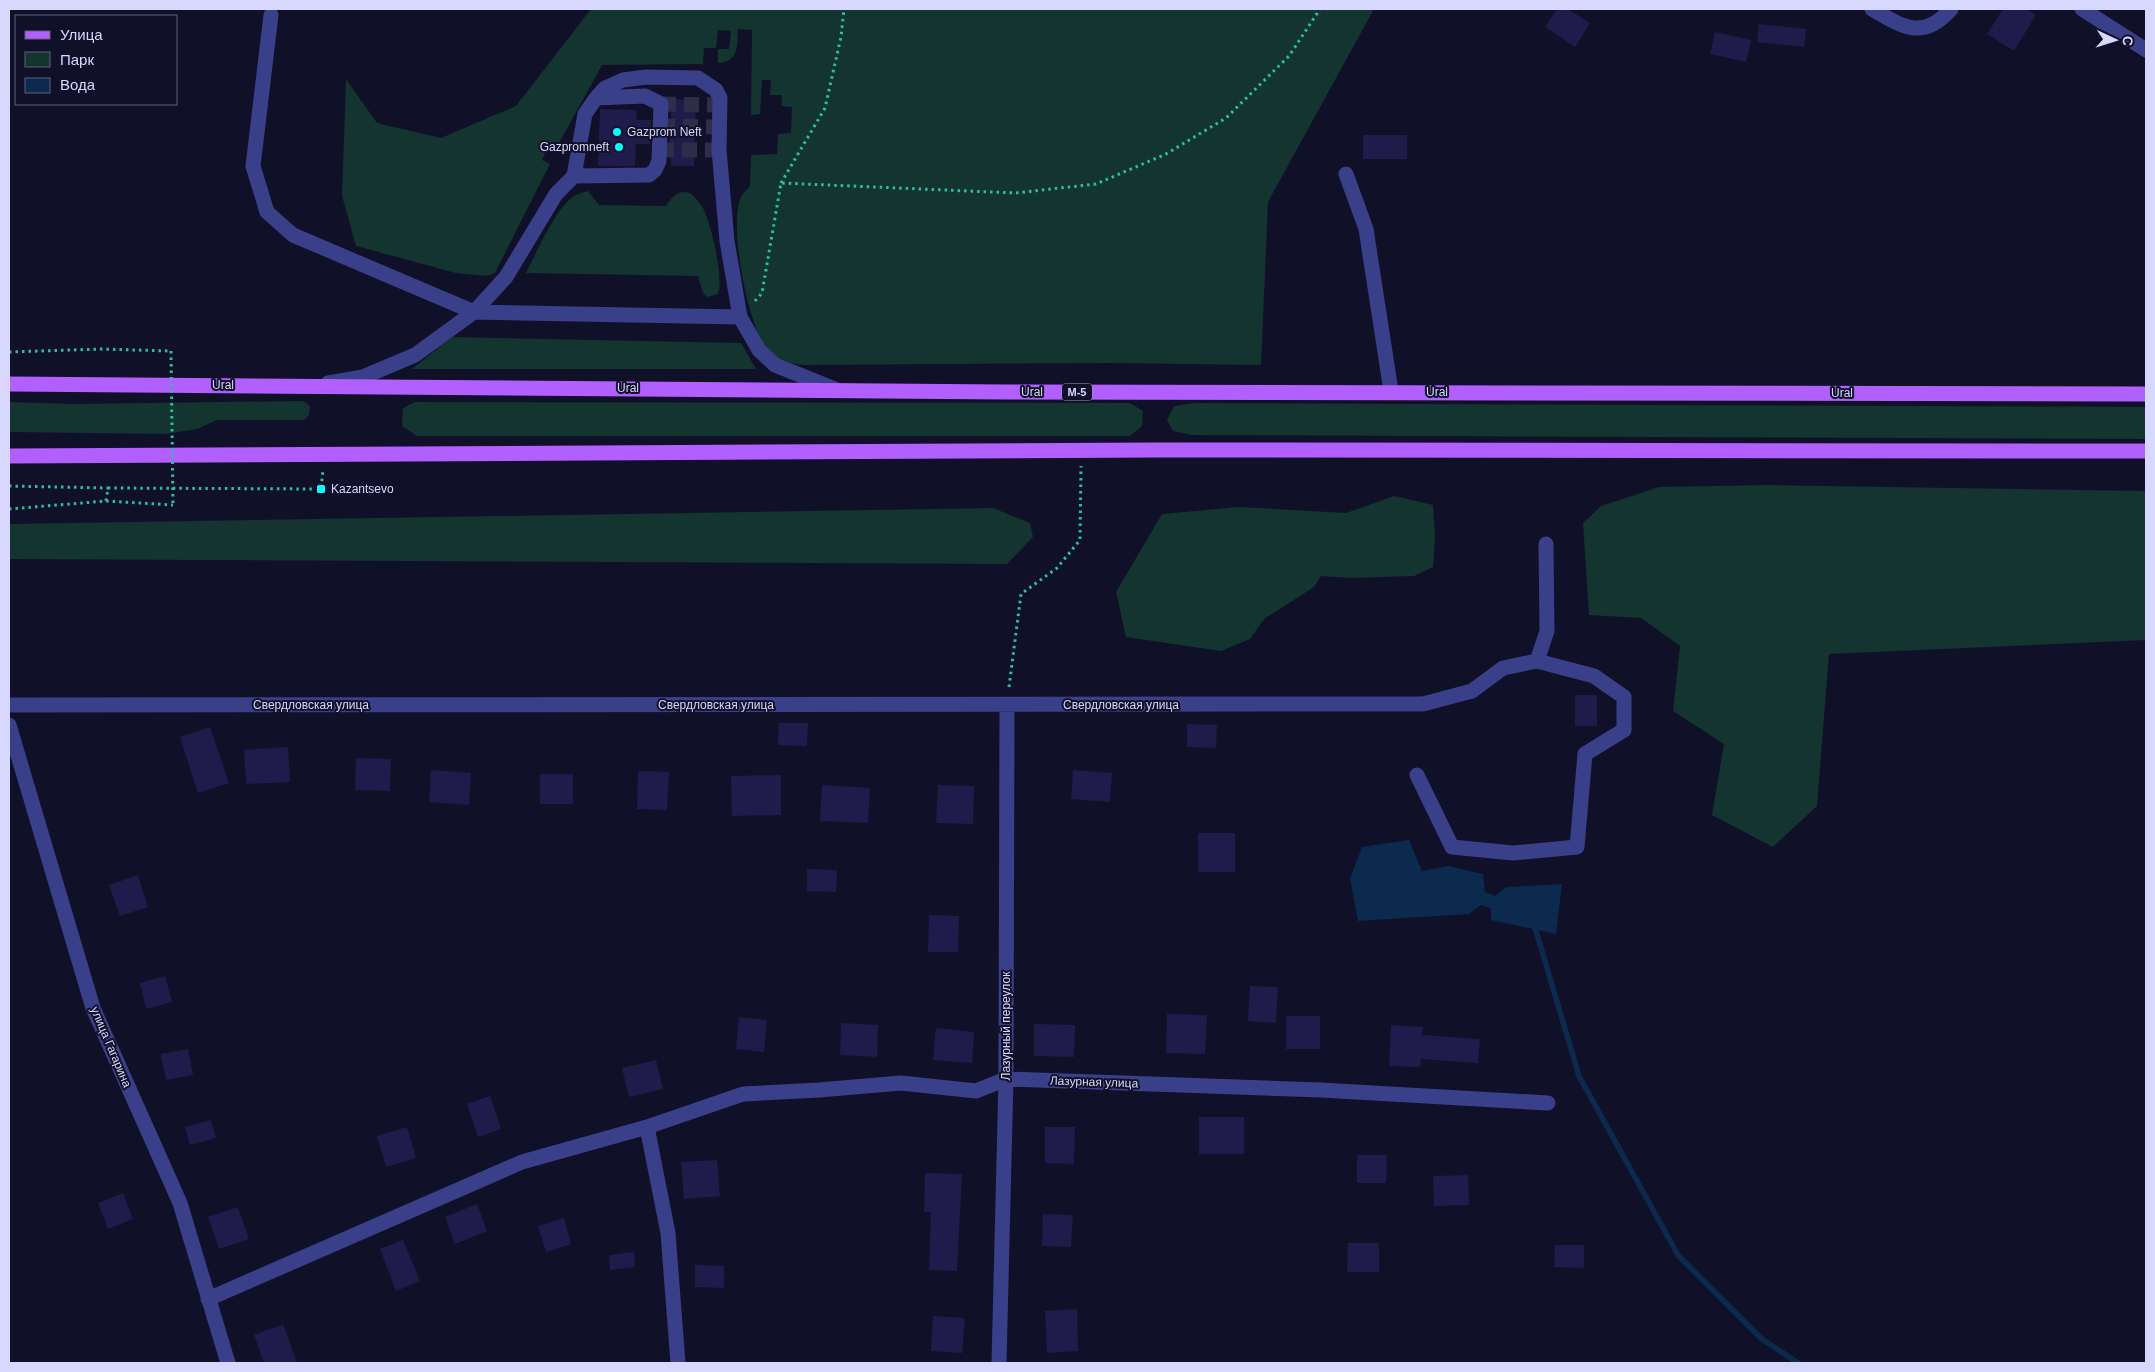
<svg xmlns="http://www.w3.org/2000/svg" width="2155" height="1372" font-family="Helvetica,sans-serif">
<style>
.green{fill:#13342f}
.water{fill:#0b2a4d}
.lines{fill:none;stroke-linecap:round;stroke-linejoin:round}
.stream{stroke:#0b2a4d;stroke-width:5.5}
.building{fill:#201b4b}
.minor-tunnel{stroke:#2f2e49;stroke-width:15;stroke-dasharray:15 8;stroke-linecap:butt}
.path{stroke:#2dbea6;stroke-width:3;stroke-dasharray:2.5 4;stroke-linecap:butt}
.minor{stroke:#3a3f89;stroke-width:15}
.major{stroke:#b25fff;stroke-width:15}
.path-bridge{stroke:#2dbea6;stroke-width:3;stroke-dasharray:2.5 4;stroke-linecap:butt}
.poi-dot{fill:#04fffd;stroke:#111029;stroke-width:2}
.labels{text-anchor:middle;stroke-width:4;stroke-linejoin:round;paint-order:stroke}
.shield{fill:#111029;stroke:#9c9cbf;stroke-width:1}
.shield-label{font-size:11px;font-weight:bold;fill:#d8d8ff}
.poi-label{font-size:12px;fill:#d8d8ff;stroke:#111029;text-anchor:start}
.street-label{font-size:12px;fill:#d8d8ff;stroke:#111029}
</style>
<rect width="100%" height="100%" fill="#111029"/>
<path class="green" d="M591,9H1374L1268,202L1261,365L1110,363L803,365C789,363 776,360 766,348C748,325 727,220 742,195C744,192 748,189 750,186L751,155L777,154L778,134L791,133L792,107L781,106L782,95H770L771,80H762L760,114L751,115L752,30L738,29C737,46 739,62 718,63V49H729L731,31L718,30L716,48H704L703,64L602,65L558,145L550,142L542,160L550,164L495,273L487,276L456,273L356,246L342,196L346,79L377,123L441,138L516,106Z
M588,191L599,205L666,206C672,197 678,189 690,193C695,197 699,202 703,208C711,223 724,278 718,294L707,297L703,293L698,276L526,273C536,253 554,213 570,199C576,194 581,193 588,191Z
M452,337L741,343L756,369H412Z
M303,401L310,406L309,415L304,420H217L197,429L166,434L9,432V402L74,404Z
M415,402L1130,403L1143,411L1142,426L1130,436H417L402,426L403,408Z
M1195,403L2146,407V439L1192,435L1173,431L1167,420L1174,406Z
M1768,485L2146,491V640L1829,654L1817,806L1773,847L1712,815L1724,744L1673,711L1680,646L1641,618L1589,615L1583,523L1601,506L1659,487Z
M1394,496L1433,505L1435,537L1433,567L1414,576L1351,578L1321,576L1314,587L1264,619L1250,639L1221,651L1126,637L1116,592L1162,514L1239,507L1346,513Z
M993,508L1030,523L1033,537L1007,564L9,559V524Z"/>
<path class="water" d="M1409,840L1422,871L1448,866L1483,874L1485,892L1495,896L1506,887L1562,884L1556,934L1491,920V908L1481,905L1469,914L1358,921L1350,878L1362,847Z"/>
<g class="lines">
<path class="stream" d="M1534,924L1579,1076L1678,1255L1762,1339L1798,1363"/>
</g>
<path class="building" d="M1557,9H1568L1590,23L1575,47L1545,27Z
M2003,9H2027L2036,15L2014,51L1987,34Z
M1759,24L1806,29L1804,47L1757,42Z
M1715,32L1751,40L1746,62L1710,54Z
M672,99L696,100L694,166H671V145H669Z
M600,109L637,110L636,120H651L650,144H636L635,166H598Z
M1363,135H1407V159H1363Z
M1575,695H1597V726H1575Z
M779,723H808L807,746L778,745Z
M1187,724L1217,725L1216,748L1187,747Z
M210,727L229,783L198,793L180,737Z
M288,747L290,782L246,784L244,750Z
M356,758L391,759L390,791L355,790Z
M431,770L471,773L469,805L429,802Z
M1073,770L1112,773L1110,802L1071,799Z
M638,771L669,772L667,810L637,809Z
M540,774H573V804H540Z
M781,775V815L732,816L731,776Z
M822,785L870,788L868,823L820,821Z
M938,785L974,786L973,824L936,823Z
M1198,833H1235V872H1198Z
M807,869L837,870L836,892L807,891Z
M138,875L148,907L120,916L109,885Z
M929,915L959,916L958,952H928Z
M165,976L172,1002L146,1009L140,983Z
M1250,986L1278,987L1276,1023L1248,1021Z
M1167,1014L1207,1015L1205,1054L1166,1053Z
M1286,1016H1320V1049H1286Z
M739,1017L767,1020L764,1052L736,1049Z
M841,1023L878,1025L877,1057L840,1055Z
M1034,1024L1075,1025L1074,1057L1034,1056Z
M1391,1025L1423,1027L1422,1035L1480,1039L1478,1063L1421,1059L1420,1067L1389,1066Z
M936,1028L974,1032L972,1063L933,1060Z
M188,1049L193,1075L166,1080L161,1054Z
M656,1060L663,1089L629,1097L622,1068Z
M490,1096L501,1129L478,1137L467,1104Z
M1199,1117H1244V1154H1199Z
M211,1120L216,1138L190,1145L185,1127Z
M407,1127L416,1158L386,1167L377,1136Z
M1045,1127H1075L1074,1164L1045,1163Z
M1357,1155H1387L1386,1183H1357Z
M717,1160L720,1196L684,1199L681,1162Z
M925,1173L962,1174L957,1271L929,1270L931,1212H924Z
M1468,1175L1469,1205L1434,1206L1433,1176Z
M123,1193L133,1219L108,1229L98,1203Z
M477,1204L487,1231L455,1244L445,1217Z
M238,1207L249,1239L219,1249L208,1217Z
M1043,1214L1073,1215L1071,1247L1042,1246Z
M564,1218L571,1244L546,1252L538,1226Z
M403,1240L420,1281L396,1291L380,1249Z
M1348,1243H1379V1272H1347Z
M1555,1245H1584V1268L1554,1267Z
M634,1252L635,1267L610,1270L609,1255Z
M695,1265L724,1266V1288L695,1287Z
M1077,1309L1078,1351L1047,1353L1045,1311Z
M933,1316L965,1318L962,1353L931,1351Z
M283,1324L297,1363H264L254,1335Z"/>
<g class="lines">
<path class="minor-tunnel" d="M661,104L720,105
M660,126L720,127
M659,150H719"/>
<path class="path" d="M781,183L825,108L841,37L844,9
M755,301L762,293L781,183L1015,193L1096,184L1166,154L1226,118L1289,56L1320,9
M9,352L102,349L171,351
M9,486L108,488
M106,501L108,488L321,489L323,470
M9,509L106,501L173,505
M1009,687L1021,594L1057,568L1080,540L1081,466"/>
<path class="minor" d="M1872,9C1903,27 1923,41 1951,9
M2082,9L2146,50
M271,15L253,166L267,212L293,235L474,312L740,317
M1346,174L1366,229L1391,391
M574,176L649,175L655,170L659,161L661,104L645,96L596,98
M328,383L363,377L415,355L474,312L506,277L556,194L574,176L585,114L596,98L605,88L623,80L646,77L698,78L716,90L720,98L719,150L727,241L740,317L759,350L775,365L837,390
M9,705L1423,704L1472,691L1503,668L1537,661L1547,631L1546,544
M9,725L93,1008L180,1203L228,1363
M1417,775L1452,847L1513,853L1577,847L1585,754L1624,730V697L1594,676L1537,661
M647,1127L668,1233L678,1363
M208,1299L522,1162L647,1127L743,1094L819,1090L901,1083L976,1091L1006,1079L1321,1090L1548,1103
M999,1363L1006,1079L1007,705"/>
<path class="major" d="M9,384L1006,392L2146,394
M9,456L1155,450L2146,451"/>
<path class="path-bridge" d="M171,351L173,505"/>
</g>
<g class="poi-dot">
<circle cx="617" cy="132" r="5"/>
<circle cx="619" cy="147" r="5"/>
<rect x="316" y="484" width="10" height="10" rx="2.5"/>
</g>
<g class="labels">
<rect class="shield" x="1062" y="383.5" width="30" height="17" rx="4"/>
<g class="shield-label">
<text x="1077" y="396">М-5</text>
</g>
<g class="poi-label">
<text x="627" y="136">Gazprom Neft</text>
<text x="609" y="151" text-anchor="end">Gazpromneft</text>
<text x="331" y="493">Kazantsevo</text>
</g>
<g class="street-label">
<text x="223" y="389">Ural</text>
<text x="628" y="392">Ural</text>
<text x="1032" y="396">Ural</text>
<text x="1437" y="396">Ural</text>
<text x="1842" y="397">Ural</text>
<text x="311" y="709">Свердловская улица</text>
<text x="716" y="709">Свердловская улица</text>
<text x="1121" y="709">Свердловская улица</text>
<text transform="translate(1006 1026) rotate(-90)" y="4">Лазурный переулок</text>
<text transform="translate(111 1047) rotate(67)" y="4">улица Гагарина</text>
<text transform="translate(1094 1082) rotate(2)" y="4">Лазурная улица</text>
</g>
</g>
<rect width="2155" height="1372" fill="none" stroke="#d8d8ff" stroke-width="20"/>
<rect x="15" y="15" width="162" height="90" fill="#111029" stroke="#61607f"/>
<rect x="25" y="31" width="25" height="8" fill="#b25fff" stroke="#61607f"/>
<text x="60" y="40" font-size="15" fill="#d8d8ff">Улица</text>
<rect x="25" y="52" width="25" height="15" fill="#13342f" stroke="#61607f"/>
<text x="60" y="65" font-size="15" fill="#d8d8ff">Парк</text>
<rect x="25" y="78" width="25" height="15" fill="#0b2a4d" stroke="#61607f"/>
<text x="60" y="90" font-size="15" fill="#d8d8ff">Вода</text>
<g transform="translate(2115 40) rotate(94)" stroke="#111029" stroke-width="4" paint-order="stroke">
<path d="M0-4L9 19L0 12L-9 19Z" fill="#d8d8ff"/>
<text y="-8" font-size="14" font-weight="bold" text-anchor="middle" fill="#d8d8ff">С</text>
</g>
</svg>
